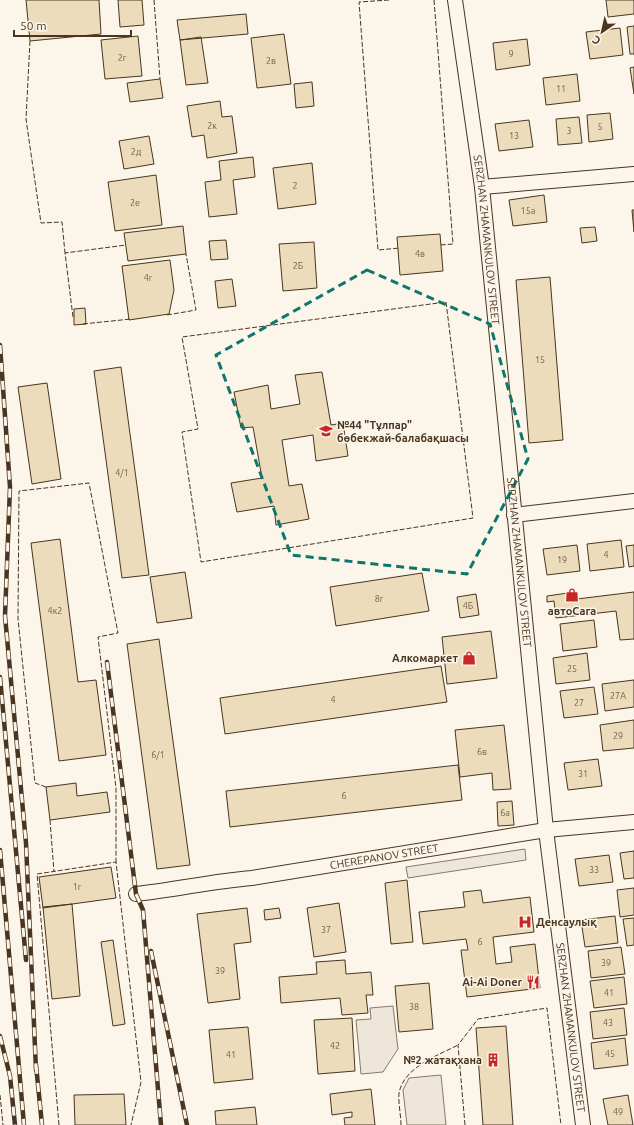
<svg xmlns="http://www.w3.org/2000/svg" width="634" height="1125" font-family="Ubuntu,sans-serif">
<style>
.green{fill:#ede6d9;stroke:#887966}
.parking{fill:#ede7d9;stroke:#887966}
.building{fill:#ecdcbc;stroke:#4a3520}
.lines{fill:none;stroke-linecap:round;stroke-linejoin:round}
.minor-casing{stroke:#4a3520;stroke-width:16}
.minor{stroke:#fbf6e9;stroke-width:14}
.rail-casing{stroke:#4a3520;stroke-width:4.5}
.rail{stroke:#fbf6e9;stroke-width:3;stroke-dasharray:9;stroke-linecap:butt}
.fence{stroke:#4a3520;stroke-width:1;stroke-dasharray:5 2;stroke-linecap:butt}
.marked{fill:none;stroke:#0f766e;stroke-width:3;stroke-dasharray:8 5;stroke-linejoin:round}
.labels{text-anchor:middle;stroke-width:3;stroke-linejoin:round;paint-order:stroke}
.number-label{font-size:9px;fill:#725f47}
.street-label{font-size:11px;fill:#4a3520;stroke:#fbf6e9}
.poi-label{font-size:11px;font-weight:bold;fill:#4a3520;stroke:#fbf6e9;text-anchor:end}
</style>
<rect width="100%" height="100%" fill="#fbf6e9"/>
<path class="green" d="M393,1006L398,1049L383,1072L361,1074L356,1020L371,1019L370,1008Z
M441,1075L446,1125H407L403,1090L409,1078Z"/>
<path class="parking" d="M525,849L526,860L408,878L406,867Z"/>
<path class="building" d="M26,0H99L101,34L30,41Z
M118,0H142L144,25L120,27Z
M606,0H634V14L608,17Z
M246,14L248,34L180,40L177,20Z
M634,26V54H630L627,27Z
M620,28L623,55L590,59L586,32Z
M284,34L291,84L257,88L251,38Z
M138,36L142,76L105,79L101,40Z
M201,37L208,83L186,85L180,40Z
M527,39L530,65L496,70L493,43Z
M634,67V94L630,68Z
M577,74L580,101L546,105L543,78Z
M160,79L163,98L130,102L127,83Z
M312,82L314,106L296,108L294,84Z
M220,101L222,117L232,116L237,153L207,158L204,135L192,137L187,106Z
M610,113L613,139L589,142L587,115Z
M579,117L582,143L558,145L556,119Z
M529,120L533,147L499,151L495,124Z
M149,136L154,164L124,169L119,141Z
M253,157L255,177L233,180L237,214L209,217L205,182L221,180L219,161Z
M312,163L316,204L278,209L273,168Z
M156,175L162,225L115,231L108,182Z
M544,195L547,222L513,226L509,200Z
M632,210H634V232Z
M183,226L186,254L128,261L124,233Z
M595,227L597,241L582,243L580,228Z
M440,234L443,271L400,275L397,237Z
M226,240L228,259L211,260L209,241Z
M314,242L317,288L283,291L279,244Z
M170,260L174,290L169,314L129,320L122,266Z
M550,277L563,440L529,443L516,280Z
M232,279L236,306L218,308L215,281Z
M85,308L86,324L74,325V309Z
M121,367L149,575L122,578L94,371Z
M322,372L331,425L343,423L348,456L316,461L313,435L282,440L289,486L302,484L309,519L276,525L274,506L237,512L231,483L262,478L253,427L241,428L234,392L268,385L271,409L300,404L295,375Z
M47,383L61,479L32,484L18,387Z
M60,539L78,682L96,680L106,755L59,761L31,543Z
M621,540L624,567L590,571L587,544Z
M577,545L580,571L547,575L543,549Z
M634,545V566L629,567L626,546Z
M185,572L192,618L157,623L150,577Z
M422,573L429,611L336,626L330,587Z
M634,592V639L620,640L616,611L556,618L554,601L547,602V596L568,593L569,600Z
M476,594L479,615L460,618L457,597Z
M594,620L597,647L563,651L560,624Z
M491,631L497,678L447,684L442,637Z
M159,639L190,865L157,869L127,644Z
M587,653L590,680L556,684L553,658Z
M441,666L447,702L225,734L220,698Z
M634,680V707L605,711L602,684Z
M594,687L598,714L564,718L560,691Z
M634,720V748L603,751L600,725Z
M504,725L511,789L493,790L492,773L460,777L455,730Z
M598,759L602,786L568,790L564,763Z
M458,765L462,800L230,827L226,791Z
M76,783L77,796L107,792L110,812L50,820L46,787Z
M512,801L514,825L498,826L497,802Z
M634,851V878L624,879L620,853Z
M609,855L613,882L579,886L575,859Z
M111,867L116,898L43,908L39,877Z
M407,880L413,942L391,944L385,883Z
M634,888V915L620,917L617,890Z
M481,890L483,903L530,897L534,932L493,937L496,964L512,962L510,947L535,944L540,988L467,997L461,950H468L466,939L423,944L419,912L465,907L463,892Z
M339,903L346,952L314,957L307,908Z
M72,904L80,996L52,999L43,907Z
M247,908L251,942L234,944L240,999L208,1003L197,914Z
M279,908L281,918L265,920L264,910Z
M615,916L618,943L585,947L581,920Z
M634,918V945L627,946L623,919Z
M113,940L125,1024L113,1026L101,942Z
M621,947L625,974L591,978L588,951Z
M345,960L346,974L371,972L373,995H366L368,1013L342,1015L340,998L281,1003L279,977L317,974L316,962Z
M624,977L627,1004L594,1008L590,981Z
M429,983L433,1029L399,1032L395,986Z
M624,1008L627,1035L593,1039L590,1012Z
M352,1018L355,1071L318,1074L314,1020Z
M506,1026L513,1125H483L476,1028Z
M248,1027L253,1079L214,1083L209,1030Z
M625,1038L628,1065L594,1069L591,1043Z
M371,1089L375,1125H345L344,1118L352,1117V1112L332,1115L330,1094Z
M124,1094L126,1125H75L74,1095Z
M628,1095L633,1125H608L603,1099Z
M255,1107L257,1125H216L215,1111Z"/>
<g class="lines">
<g class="minor-casing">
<g id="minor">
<path id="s1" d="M455,0L482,187L546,830L583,1125"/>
<path d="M482,187L634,174"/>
<path d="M514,515L634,501"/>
<path id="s2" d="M136,894C175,890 213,881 252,878L546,830L634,822"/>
</g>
</g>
<use href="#minor" class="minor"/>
<g class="rail-casing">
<path id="rail" d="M0,345L10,487L5,616L26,843L36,1070
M107,662L136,894L143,910L161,1125
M0,677L26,960
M0,850L24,1125
M151,951L187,1125
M0,1036L10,1076L15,1125
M36,1065L42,1125"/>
</g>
<use href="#rail" class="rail"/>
<path class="fence" d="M154,0L160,79
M389,0L359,2L378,250L400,248
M434,0L453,244L440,245
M30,41L26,119L41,223L62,222L65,253
M446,302L473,518L201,562L182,432L198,429L182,337Z
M167,315L196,310L186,254
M73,317L65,253L126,245
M83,324L131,319
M46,787L35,783L18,619L19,491L89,483L118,633L98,637L116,788V862
M50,820L54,872
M0,1095L3,1125
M59,1125L37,874L116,862L141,1082L131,1125
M401,1125C401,1115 398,1103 399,1093C404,1067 437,1056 458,1045
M465,1125L458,1045L478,1019L547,1008L561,1125"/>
</g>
<path class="marked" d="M367,270L490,324L528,459L467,574L291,555L216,355Z"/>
<defs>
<g id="school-bare" transform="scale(1.08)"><path d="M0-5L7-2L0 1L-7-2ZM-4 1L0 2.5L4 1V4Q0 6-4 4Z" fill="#c62828" stroke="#fbf6e9" stroke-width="2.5" paint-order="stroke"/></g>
<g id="shop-bare" transform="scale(1.08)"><path d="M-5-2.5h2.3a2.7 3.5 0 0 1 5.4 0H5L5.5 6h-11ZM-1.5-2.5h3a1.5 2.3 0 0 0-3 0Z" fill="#c62828" stroke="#fbf6e9" stroke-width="2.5" paint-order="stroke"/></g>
<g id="hospital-bare" transform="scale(1.08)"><path d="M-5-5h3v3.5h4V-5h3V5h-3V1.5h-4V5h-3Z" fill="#c62828" stroke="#fbf6e9" stroke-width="2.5" paint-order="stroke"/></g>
<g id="restaurant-bare" transform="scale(1.08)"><path d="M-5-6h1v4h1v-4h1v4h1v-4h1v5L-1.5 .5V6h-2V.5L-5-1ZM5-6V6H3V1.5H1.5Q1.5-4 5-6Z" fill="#c62828" stroke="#fbf6e9" stroke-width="2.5" paint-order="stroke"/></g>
<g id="building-bare" transform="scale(1.08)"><path d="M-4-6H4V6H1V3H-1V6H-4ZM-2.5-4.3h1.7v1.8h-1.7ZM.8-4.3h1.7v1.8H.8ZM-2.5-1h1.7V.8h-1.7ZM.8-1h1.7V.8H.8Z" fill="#c62828" stroke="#fbf6e9" stroke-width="2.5" paint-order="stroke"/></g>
</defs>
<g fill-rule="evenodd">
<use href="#school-bare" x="326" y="431"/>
<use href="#shop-bare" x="572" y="595"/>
<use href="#shop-bare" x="469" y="658"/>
<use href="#hospital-bare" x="525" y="922"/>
<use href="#restaurant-bare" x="533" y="982"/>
<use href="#building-bare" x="493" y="1060"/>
</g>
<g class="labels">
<g class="number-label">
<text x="511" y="57">9</text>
<text x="122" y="61">2г</text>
<text x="271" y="64">2в</text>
<text x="561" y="92">11</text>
<text x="212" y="129">2к</text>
<text x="600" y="130">5</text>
<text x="569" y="134">3</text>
<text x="514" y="139">13</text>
<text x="136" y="155">2д</text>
<text x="295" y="189">2</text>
<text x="135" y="206">2е</text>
<text x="528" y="214">15а</text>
<text x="420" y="257">4в</text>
<text x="298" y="269">2Б</text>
<text x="148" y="281">4г</text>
<text x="540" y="363">15</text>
<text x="122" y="476">4/1</text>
<text x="606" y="558">4</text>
<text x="562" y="563">19</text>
<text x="379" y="602">8г</text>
<text x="468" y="609">4Б</text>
<text x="55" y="614">4к2</text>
<text x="572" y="672">25</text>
<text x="618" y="699">27А</text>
<text x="333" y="703">4</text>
<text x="579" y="706">27</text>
<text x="618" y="739">29</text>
<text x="482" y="755">6в</text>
<text x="158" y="758">6/1</text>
<text x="583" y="777">31</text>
<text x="344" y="799">6</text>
<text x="505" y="816">6а</text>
<text x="594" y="873">33</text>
<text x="77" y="890">1г</text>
<text x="326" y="933">37</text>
<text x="480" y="945">6</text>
<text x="606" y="966">39</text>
<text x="220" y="974">39</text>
<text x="609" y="996">41</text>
<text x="414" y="1010">38</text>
<text x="608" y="1026">43</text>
<text x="335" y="1049">42</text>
<text x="610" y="1057">45</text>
<text x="231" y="1058">41</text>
<text x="618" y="1115">49</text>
</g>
<g class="street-label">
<text dy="4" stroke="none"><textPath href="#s1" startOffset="242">SERZHAN ZHAMANKULOV STREET</textPath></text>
<text dy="4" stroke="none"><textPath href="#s1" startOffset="566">SERZHAN ZHAMANKULOV STREET</textPath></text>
<text dy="4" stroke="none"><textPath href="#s2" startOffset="251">CHEREPANOV STREET</textPath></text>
<text dy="4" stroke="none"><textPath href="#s1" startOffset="1034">SERZHAN ZHAMANKULOV STREET</textPath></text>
</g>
<g class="poi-label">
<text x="337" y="429" text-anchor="start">№44 "Тұлпар"<tspan x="337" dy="13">бөбекжай-балабақшасы</tspan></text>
<text x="572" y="615" text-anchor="middle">автоСага</text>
<text x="458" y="662">Алкомаркет</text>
<text x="536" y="926" text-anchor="start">Денсаулық</text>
<text x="522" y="986">Ai-Ai Doner</text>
<text x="482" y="1064">№2 жатақхана</text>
</g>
</g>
<g transform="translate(602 32) rotate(214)" stroke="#fbf6e9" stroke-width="3" paint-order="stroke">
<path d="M0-3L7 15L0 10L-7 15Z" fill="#4a3520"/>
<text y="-6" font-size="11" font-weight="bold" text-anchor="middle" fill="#4a3520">С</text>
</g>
<path d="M14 30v6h117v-6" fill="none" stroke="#4a3520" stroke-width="2"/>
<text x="20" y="30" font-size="12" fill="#4a3520" stroke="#fbf6e9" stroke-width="3" paint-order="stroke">50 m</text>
</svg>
